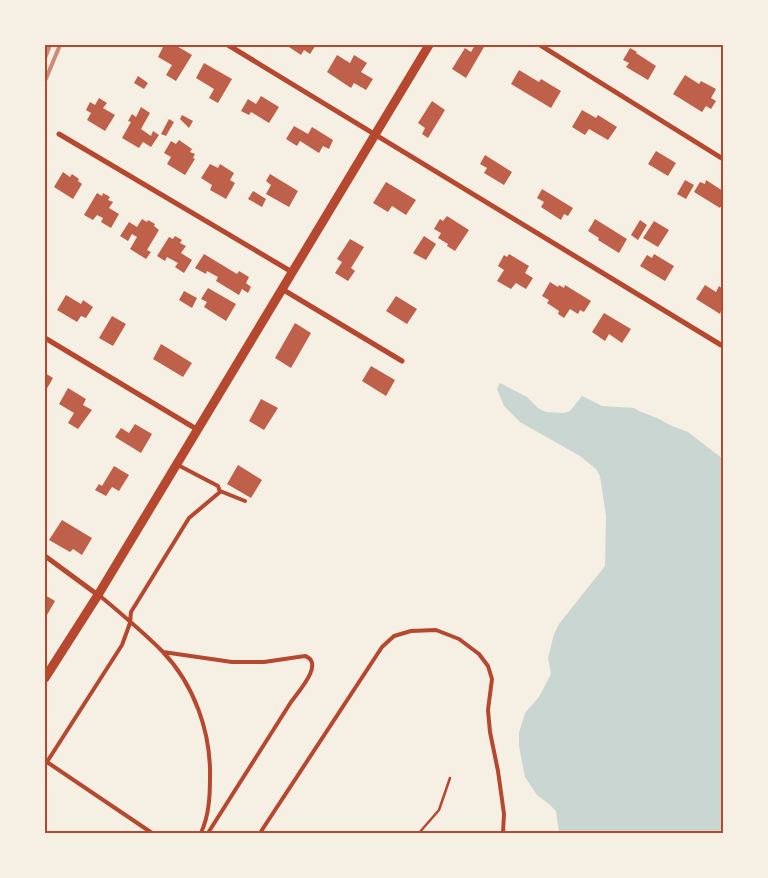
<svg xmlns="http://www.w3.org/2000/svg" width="768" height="878" font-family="'Roboto Condensed',sans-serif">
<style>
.water{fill:#c9d6d2}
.building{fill:#bf614a}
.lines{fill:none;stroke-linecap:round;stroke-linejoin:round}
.path{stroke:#b5482f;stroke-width:2.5}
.service{stroke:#b5482f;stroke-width:4}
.minor{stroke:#b5482f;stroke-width:5}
.tertiary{stroke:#b5482f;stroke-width:9}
.rail{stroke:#cf8b77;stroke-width:4}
.neatline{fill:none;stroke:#b5482f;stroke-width:2}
</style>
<rect width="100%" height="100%" fill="#f6efe4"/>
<path class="water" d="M500,383L527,397L538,408L546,412L563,413L570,411L582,396L602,406L634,408L639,411L657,418L672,426L688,432L723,459V833H559L556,811L550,805L537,795L525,777L519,746V733L525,713L539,697L551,674L548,658L554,634L559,624L605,566L606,516L600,476L596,469L580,456L520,422L504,406L497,389Z"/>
<path class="building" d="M164,45H175L192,55L176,81L166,75L172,65L158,57Z
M286,45H316L310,54L304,50L301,55Z
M475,45L484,47L466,78L452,69L465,48L471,52Z
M630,48L637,52L636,53L656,66L648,80L626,67L629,63L623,60Z
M337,55L350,63L354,55L367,63L361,72L373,79L366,90L354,83L351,88L327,72Z
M204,63L232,79L218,103L209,98L214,89L196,78Z
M519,70L539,82L541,79L561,91L551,108L511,84Z
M685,75L699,84L701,81L716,89L711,98L716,101L711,109L706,106L702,112L673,94Z
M138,76L148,83L144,89L134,83Z
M261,96L279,107L269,123L251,112L249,115L241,111L248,99L256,104Z
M99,98L107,103L103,108L115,115L105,131L87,120L91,113L86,110L90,102L95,105Z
M432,101L445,110L428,138L422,134L425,128L418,123Z
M141,107L150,113L141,129L151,136L153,131L159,135L151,147L143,142L139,148L122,138L131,122L128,121L132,114L136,117Z
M582,110L596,118L598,115L617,127L608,140L589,129L585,135L572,127Z
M182,115L193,121L189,128L180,119Z
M169,119L174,122L166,136L161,134Z
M294,126L308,134L312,127L333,140L329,149L323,146L319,153L300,141L297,146L286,139Z
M179,140L192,149L190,152L195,154L193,158L195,159L185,175L167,164L171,157L164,153L171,141L176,144Z
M656,151L676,163L668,176L648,164Z
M485,155L512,172L504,185L484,173L487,168L480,164Z
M210,164L218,168L220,164L234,173L230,180L235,183L226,199L210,190L212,185L201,178Z
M63,172L70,177L72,174L79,179L78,181L82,184L73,199L54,187Z
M270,174L298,191L289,207L266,194L271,185L266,181Z
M685,180L694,185L686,199L677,194Z
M706,180L723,191V203L720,208L694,192L700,182L705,184Z
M386,182L416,200L406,215L392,206L388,212L373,203Z
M542,189L573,208L568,216L564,214L561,220L541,207L544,202L537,198Z
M253,191L266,199L262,207L248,199Z
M97,193L102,196L103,193L110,197L108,200L113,202L109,208L119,214L111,228L101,222L103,218L97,215L93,220L84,215Z
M447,216L469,230L455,251L447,246L448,244L438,238L441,233L434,229L440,219L443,221Z
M142,219L147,222L148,220L155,224L154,226L159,230L147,250L151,252L146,259L130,249L137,237L132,234L128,241L120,236L129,222L137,227Z
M595,219L627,239L619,253L598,240L599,238L588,231Z
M640,220L647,225L638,240L631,235Z
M654,221L669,230L658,247L643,238Z
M175,236L182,240L180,243L186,246L181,253L192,260L184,273L175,267L178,263L167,257L165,261L157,256L169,237L173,239Z
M424,236L436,244L426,260L413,253Z
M350,239L364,247L351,268L355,271L348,281L335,273L342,262L337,259Z
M204,254L237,274L239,271L249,277L246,283L251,287L248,293L242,289L239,295L216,281L218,277L207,271L206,274L195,268Z
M509,254L529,266L525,273L533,278L526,289L516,283L511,289L497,281L504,270L498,266L504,255L507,257Z
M654,254L674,266L665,281L640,266L647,255L652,258Z
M550,282L558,287L559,285L564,288L565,285L591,301L584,312L580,310L578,314L570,309L564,318L558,314L559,311L547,303L549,300L542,296Z
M705,285L716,292L719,286L723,289V312L721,311L720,314L696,299Z
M208,288L236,304L226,321L204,307L207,302L201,299Z
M184,291L197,298L192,308L179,300Z
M66,295L81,304L83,300L93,307L86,318L81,316L77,322L57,310Z
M396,296L417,309L407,324L386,311Z
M604,313L631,329L622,343L609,334L605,341L592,332Z
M112,316L126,324L113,346L99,338Z
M295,323L311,333L291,368L275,358Z
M161,344L192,363L183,377L153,359Z
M371,366L395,380L386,396L362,381Z
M45,373L53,378L45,392Z
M68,388L86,399L83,405L92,410L78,429L68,423L74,413L59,404Z
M261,399L278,408L264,430L249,421Z
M135,424L152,434L141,453L115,437L121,428L129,433Z
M238,465L262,480L251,498L227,484Z
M114,466L129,475L119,491L112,487L106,496L95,490L99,484L102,486Z
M62,520L92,538L82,555L73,549L70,552L49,540Z
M45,595L55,601L47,615L45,613Z"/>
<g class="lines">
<path class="path" d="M419,833L439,810L450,778"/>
<path class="service" d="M220,491L245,501
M99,595C120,613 142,631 162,651C194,684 211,732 210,777C210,797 209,815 201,833
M163,652L232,662H264L305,656C325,663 298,692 291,702L208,833
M47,762L152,833
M45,765L122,645L130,623L131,612L189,518L220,492L218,486L176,464
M260,833L382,647L394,636L411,631L436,630L459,639L479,654L488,666L492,679L488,710L490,732L498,771L504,814L503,833"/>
<path class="minor" d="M228,45L721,345
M540,45L723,159
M59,134L292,272
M282,289L402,361
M45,338L198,430
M45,556L98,595"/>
<path class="tertiary" d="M45,678L98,595L429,45"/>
<path class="rail" d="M45,58L50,45
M45,81L60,45"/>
</g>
<rect width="768" height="878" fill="none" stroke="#f6efe4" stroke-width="92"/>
<rect x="46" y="46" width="676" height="786" class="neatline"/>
</svg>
